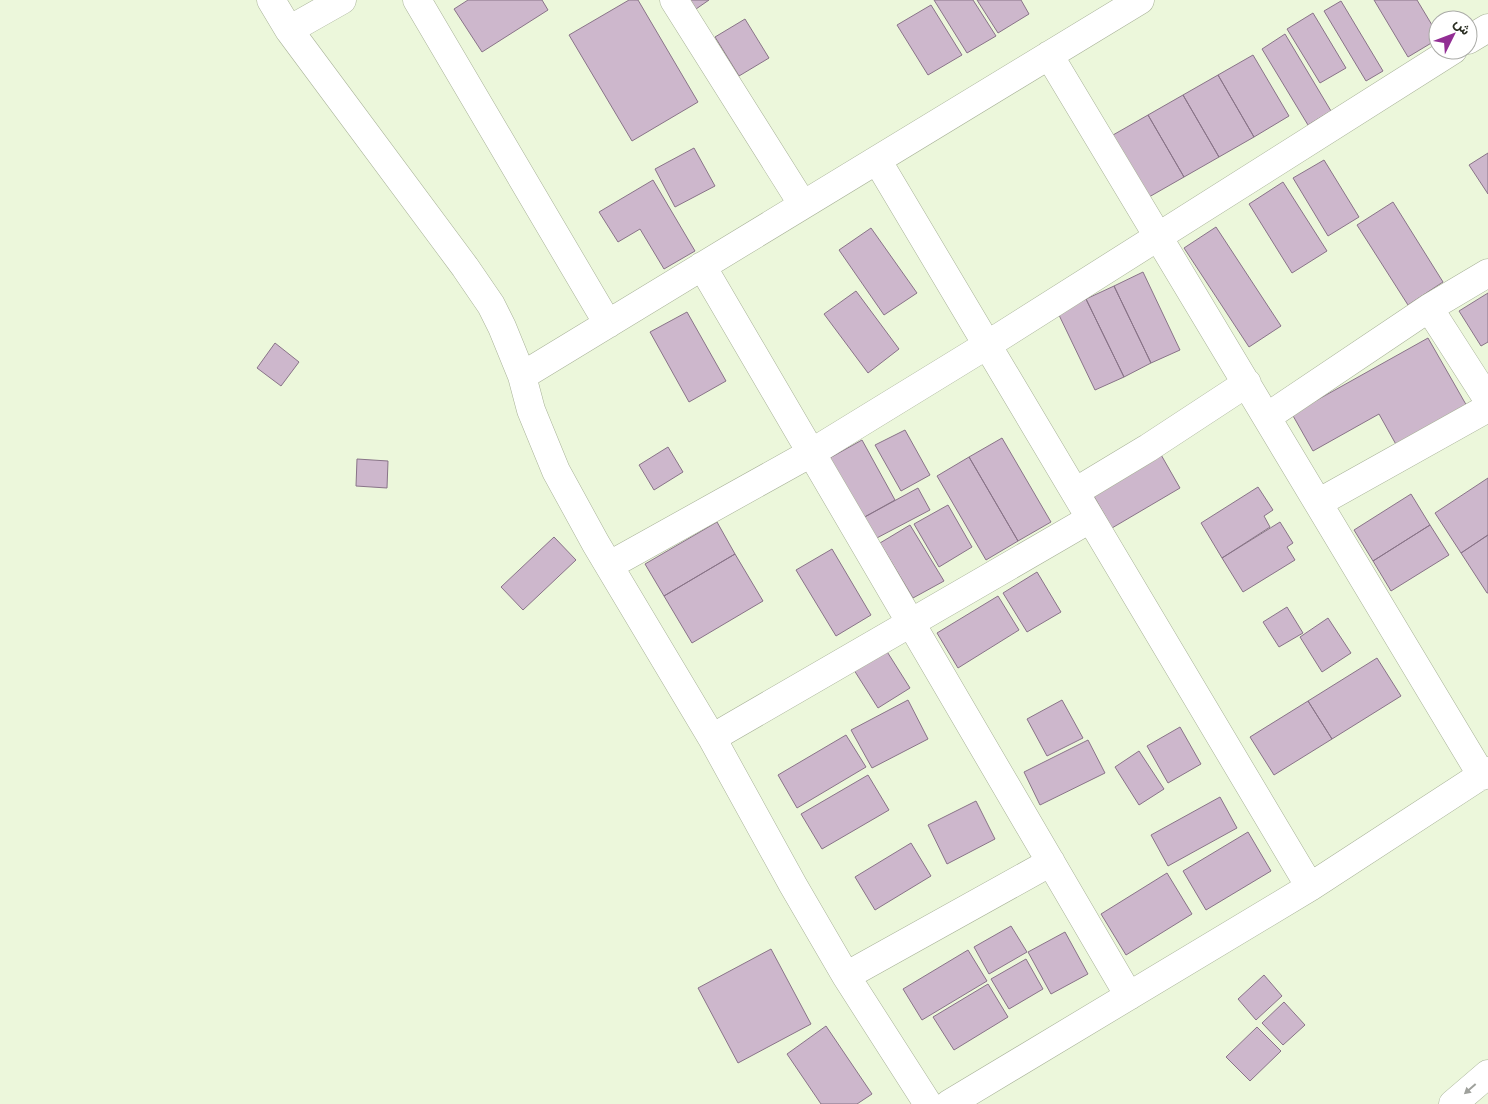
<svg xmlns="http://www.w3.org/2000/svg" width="1488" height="1104" font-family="Spectral,Vazirmatn,serif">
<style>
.building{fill:#cdb7cc;stroke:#897488}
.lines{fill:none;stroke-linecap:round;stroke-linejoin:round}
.minor-casing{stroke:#a8b298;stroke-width:29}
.minor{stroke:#fff;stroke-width:28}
.oneway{fill:#9fa19c}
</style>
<rect width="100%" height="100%" fill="#ecf7db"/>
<path class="building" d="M468,0H542L548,10L482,52L454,9Z
M629,0H638L698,102L632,141L569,35Z
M690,0H709L696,9Z
M934,0H973L996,36L967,53Z
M977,0H1021L1029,14L998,33Z
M1374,0H1417L1438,35V39L1408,57Z
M1341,1L1383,71L1366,81L1324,11Z
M931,5L962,55L928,75L897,25Z
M1313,13L1346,68L1320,83L1287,29Z
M745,19L769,58L739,76L715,37Z
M1285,34L1331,111L1308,125L1262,49Z
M1253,55L1289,116L1254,137L1218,75Z
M1218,75L1254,137L1219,157L1183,95Z
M1183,95L1219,157L1184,177L1148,115Z
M1148,115L1184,177L1149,197L1113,135Z
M694,148L715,186L675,207L655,169Z
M1488,153V194L1469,165Z
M1324,160L1359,217L1328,236L1293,178Z
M653,180L695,251L664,269L640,229L618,242L599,212Z
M1283,182L1327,251L1292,273L1249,204Z
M1393,202L1443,282L1408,305L1357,225Z
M1216,227L1281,326L1249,347L1184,248Z
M871,228L917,293L884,315L839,250Z
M1143,272L1180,350L1151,363L1114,286Z
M1114,286L1151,363L1124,377L1086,299Z
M856,291L899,349L868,373L824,314Z
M1488,293V342L1481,346L1459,311Z
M1086,299L1124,377L1095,390L1058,313Z
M687,312L726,381L689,402L650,332Z
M1428,338L1468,408L1398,448L1379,414L1313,451L1292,414Z
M275,343L299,362L281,386L257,368Z
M905,430L930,475L901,491L875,445Z
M1002,438L1051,522L1018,541L969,457Z
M862,440L895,500L861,519L828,459Z
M668,447L683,472L654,490L639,465Z
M1160,453L1180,488L1112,528L1092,493Z
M969,457L1018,541L986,560L937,476Z
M357,459L388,461L387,488L356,486Z
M1488,478V535L1461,553L1435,513Z
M1258,487L1273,510L1264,516L1270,527L1222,558L1201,523Z
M918,488L930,510L873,540L861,519Z
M1411,494L1430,525L1373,561L1354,530Z
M948,505L972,547L939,567L914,524Z
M717,522L735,554L664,596L645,564Z
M1280,522L1293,543L1287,547L1295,560L1243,592L1222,558Z
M910,525L944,581L913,598L880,543Z
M1430,525L1449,555L1391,591L1373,561Z
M1488,535V593H1487L1461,553Z
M554,537L576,560L523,610L501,587Z
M832,549L871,615L836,636L796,570Z
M735,554L763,601L692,643L664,596Z
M1037,572L1061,612L1027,632L1003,593Z
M998,596L1019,630L958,668L937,633Z
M1287,607L1303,633L1279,647L1263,622Z
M1328,618L1351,653L1322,672L1300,637Z
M886,650L910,688L878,708L854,670Z
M1377,658L1401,696L1332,739L1308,701Z
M908,700L928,739L872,768L851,730Z
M1062,700L1083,738L1047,756L1027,719Z
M1308,701L1332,739L1274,775L1250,737Z
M1180,727L1201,764L1168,783L1147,746Z
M846,735L866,767L797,808L778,775Z
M1088,740L1105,773L1040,805L1024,772Z
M1139,751L1164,789L1139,805L1115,767Z
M868,775L889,810L822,849L801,814Z
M1220,797L1237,828L1168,866L1151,835Z
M976,801L995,839L947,864L928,825Z
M1248,832L1271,871L1206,910L1183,871Z
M911,843L931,876L875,910L855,877Z
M1167,873L1192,914L1126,955L1101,914Z
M1011,926L1027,952L989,974L974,947Z
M1065,932L1088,974L1051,994L1028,952Z
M771,949L811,1024L738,1063L698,988Z
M968,950L987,981L922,1020L903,989Z
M1026,959L1043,989L1009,1009L991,979Z
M1264,975L1282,996L1256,1020L1238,999Z
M988,984L1008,1017L954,1050L933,1017Z
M1284,1002L1305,1025L1283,1045L1262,1023Z
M826,1026L872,1094L857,1104H821L787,1054Z
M1257,1027L1281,1051L1250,1081L1226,1057Z"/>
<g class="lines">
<g class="minor-casing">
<path id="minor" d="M271,0L289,30L465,267L491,305L502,327L522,376L531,410L556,471L596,544L712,738L793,885L846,976L928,1104
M417,0L608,324
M674,0L803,205
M289,30L342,0
M1468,40L1488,28
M1049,55L1482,776
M877,160L1310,887
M702,266L1129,996
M1429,308L1488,400
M522,376L1140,0
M1267,417L1429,308L1488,273
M1075,492L1148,448L1247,383
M1318,503L1488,408
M610,565L811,453L987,345L1453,50
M712,738L1090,519
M846,976L1051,862
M949,1104L1310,887L1488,771
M1453,1104L1488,1074"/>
</g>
<use href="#minor" class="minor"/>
</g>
<defs><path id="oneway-solid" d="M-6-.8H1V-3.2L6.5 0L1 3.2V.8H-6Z" transform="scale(1.25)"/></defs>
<use class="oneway" href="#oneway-solid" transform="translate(1470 1089) rotate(139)"/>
<g transform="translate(1453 35) rotate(48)"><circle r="24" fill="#ffffff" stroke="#aaaba7"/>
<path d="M0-4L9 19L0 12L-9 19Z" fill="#922e94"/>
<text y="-8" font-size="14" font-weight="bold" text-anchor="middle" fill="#2a2e23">ش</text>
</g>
</svg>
